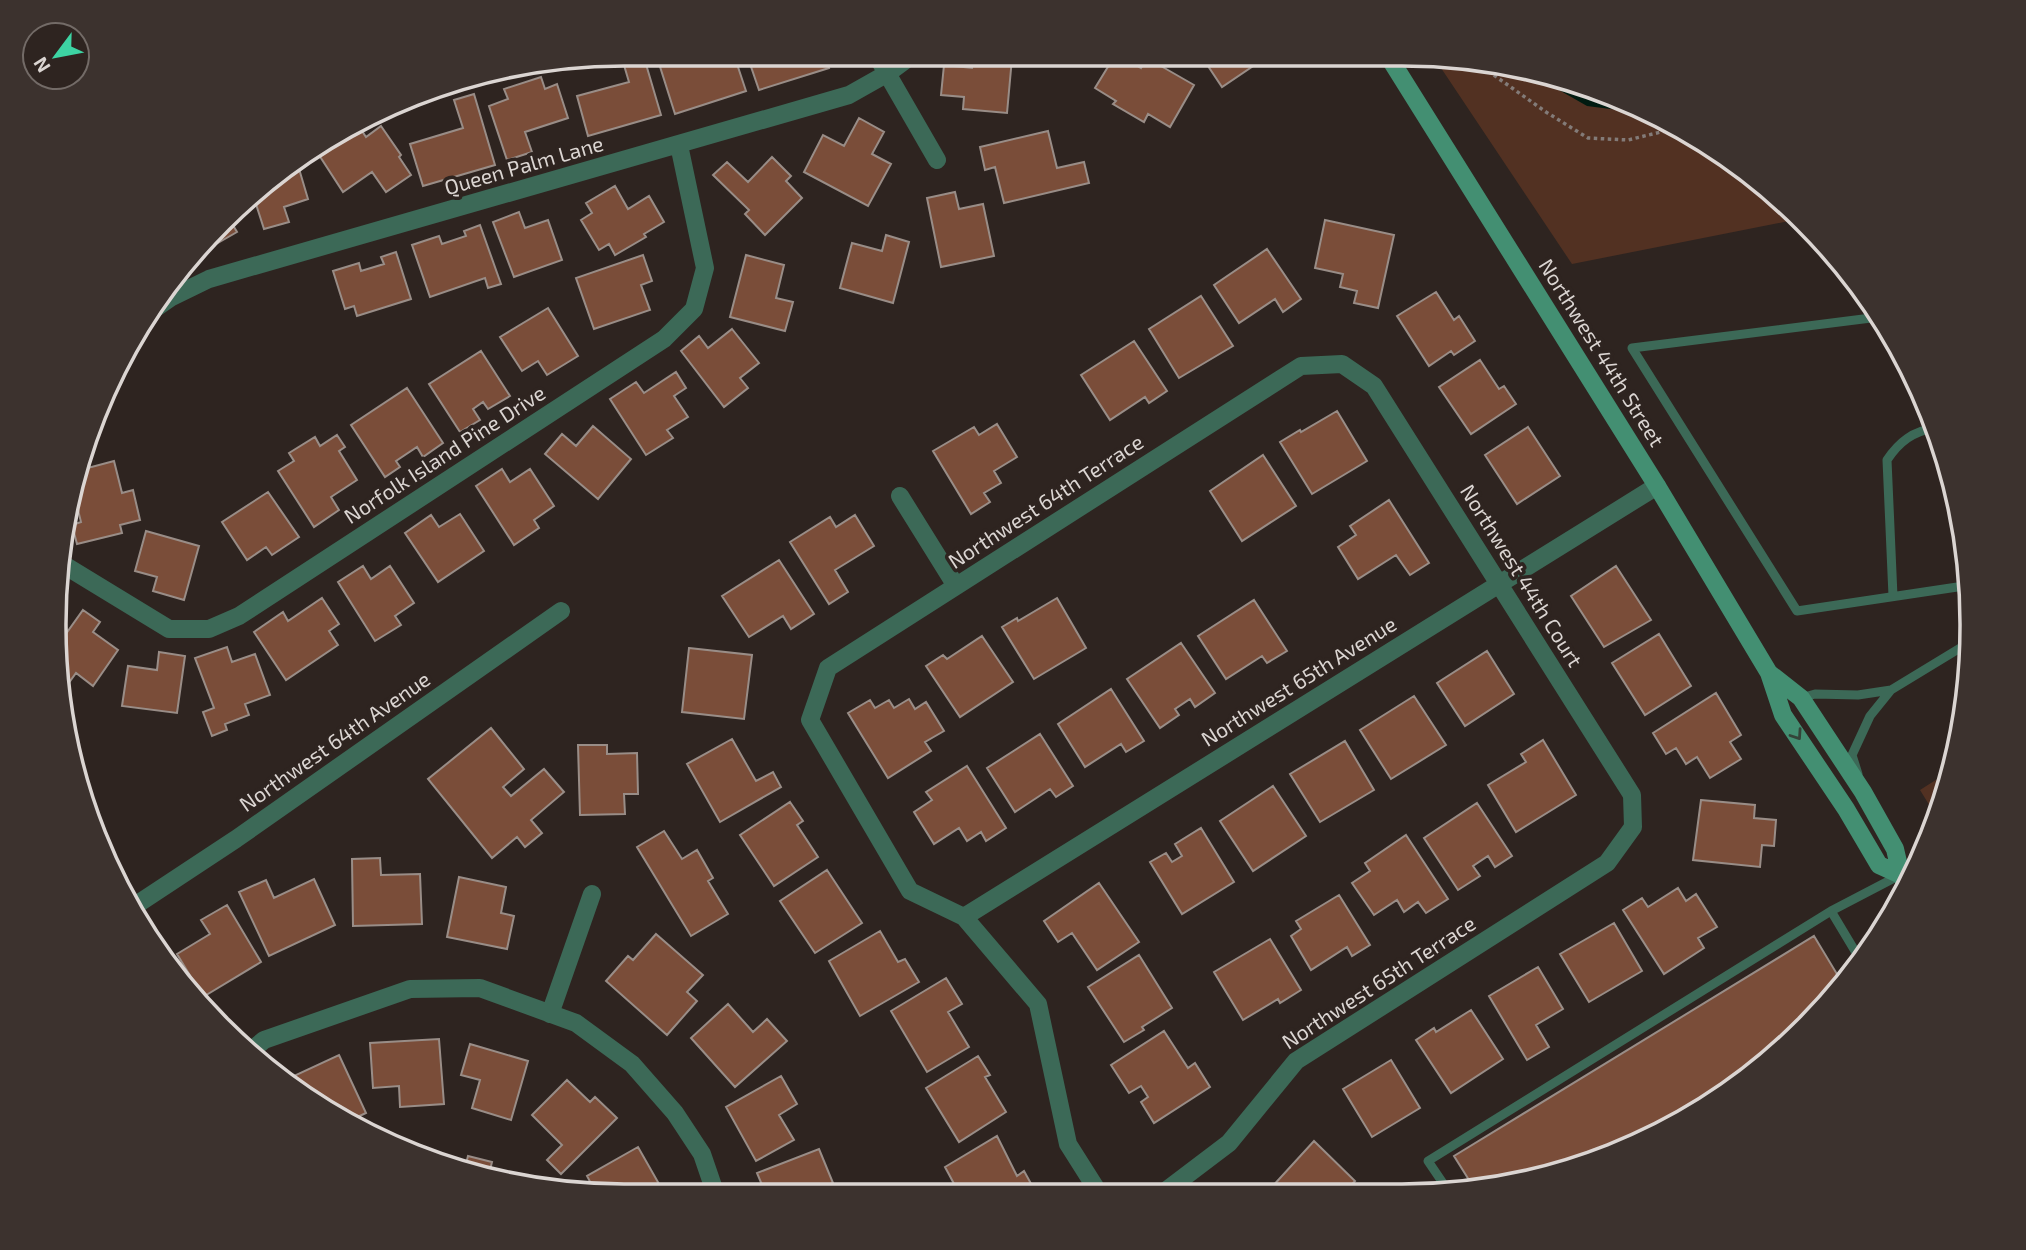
<svg xmlns="http://www.w3.org/2000/svg" width="2026" height="1250" font-family="'Exo 2',sans-serif">
<style>
.green{fill:#523122}
.water{fill:#001b11}
.building{fill:#7a4d39;stroke:#998d87;stroke-width:2}
.lines{fill:none;stroke-linecap:round;stroke-linejoin:round}
.path{stroke:#837b78;stroke-width:3.5;stroke-dasharray:3.5 3.5;stroke-linecap:butt}
.lane{stroke:#3c6957;stroke-width:9}
.street{stroke:#3c6957;stroke-width:18}
.secondary{stroke:#438f72;stroke-width:18}
.oneway{stroke:#344439}
.labels{text-anchor:middle;stroke-width:7;stroke-linejoin:round;paint-order:stroke}
.street-label{font-size:21px;fill:#dbd5d2;stroke:#2e2420}
.rim{fill:none;stroke:#dbd5d2;stroke-width:3.5}
</style>
<rect width="100%" height="100%" fill="#2e2420"/>
<path class="green" d="M1435,59H1475L1619,98L1748,172L1799,219L1572,264Z
M523,71L404,105L442,84Z
M1953,769L1952,772L1936,816L1920,790Z"/>
<path class="water" d="M1531,74L1619,98L1640,110L1634,112L1587,106Z"/>
<path class="building" d="M643,54L661,115L588,136L577,96L629,82L621,55Z
M656,54L679,55L681,59L694,55H734L746,91L675,114Z
M747,55H825L829,68L759,90Z
M973,56L1012,58L1007,113L963,109L964,97L941,95L944,65L972,68Z
M1020,56L1038,57L1026,65Z
M1114,57H1123L1141,68L1147,58L1194,85L1170,127L1148,114L1144,122L1113,104L1116,101L1095,88Z
M1220,58H1265L1222,87L1208,66Z
M541,77L545,89L557,84L568,118L525,132L532,152L507,160L489,106L508,99L504,89Z
M474,94L495,165L423,186L410,144L463,128L454,100Z
M859,118L884,132L872,154L891,164L868,206L804,172L823,135L844,146Z
M381,126L401,155L399,157L411,175L386,192L372,172L343,192L319,155L360,128L366,137Z
M1048,131L1057,168L1084,162L1089,183L1004,203L995,167L985,170L980,147Z
M772,157L791,176L786,181L802,198L765,235L745,214L749,210L713,175L727,162L748,182Z
M297,162L308,199L284,207L289,222L264,229L254,198L278,172Z
M615,186L628,209L649,196L664,222L644,234L646,237L615,255L609,244L599,250L581,220L592,213L586,203Z
M955,192L959,209L983,204L994,256L941,267L927,198Z
M519,212L525,228L548,220L562,260L514,277L493,222Z
M1325,220L1394,235L1378,308L1354,303L1357,291L1340,287L1343,274L1315,268Z
M231,222L237,232L209,248L208,247Z
M480,225L501,284L488,288L485,278L430,297L412,245L439,236L442,244L466,236L464,231Z
M886,235L909,242L893,303L840,288L852,243L882,251Z
M1267,249L1301,299L1283,312L1275,299L1239,323L1214,285Z
M396,252L411,299L357,316L354,306L345,309L333,271L359,263L361,271L384,264L381,257Z
M643,255L652,281L641,285L650,310L594,329L576,278Z
M746,255L784,265L776,298L793,302L785,331L730,317Z
M1436,292L1454,320L1459,316L1475,341L1454,355L1451,351L1429,366L1397,316Z
M1201,296L1233,346L1179,378L1149,329Z
M548,308L578,356L547,375L538,361L522,371L500,337Z
M732,329L759,363L740,378L748,388L724,407L681,351L699,336L708,348Z
M1134,341L1167,391L1149,403L1145,397L1110,420L1081,375Z
M481,351L510,396L488,409L483,402L473,409L480,420L460,432L429,384Z
M1480,360L1499,389L1504,386L1516,404L1471,434L1439,387Z
M676,372L686,388L674,396L688,417L667,430L673,438L646,455L610,399L636,382L644,393Z
M407,388L443,443L423,457L417,447L396,461L400,467L385,477L351,425Z
M1337,411L1367,461L1312,494L1280,442L1300,430L1301,432Z
M997,424L1017,457L994,471L1001,483L984,493L990,502L971,514L933,451L974,427L979,435Z
M593,426L631,459L598,499L545,454L562,434L576,446Z
M1528,427L1560,476L1517,504L1485,455Z
M337,435L345,447L339,451L357,480L331,497L339,510L314,527L278,471L294,461L289,453L315,437L320,446Z
M1263,455L1296,506L1242,541L1210,491Z
M114,461L122,493L133,490L140,520L120,525L122,533L77,544L72,525L81,522L75,498L80,470Z
M502,469L510,482L530,469L554,506L534,520L539,528L514,545L476,486Z
M268,492L299,537L272,555L266,547L247,560L222,522Z
M1389,500L1429,563L1410,575L1396,555L1358,579L1338,547L1356,535L1350,526Z
M460,514L484,551L438,582L405,533L431,515L439,527Z
M855,515L874,546L835,570L848,592L829,604L790,542L830,517L836,527Z
M146,531L199,546L184,600L153,591L157,577L135,571Z
M779,560L814,614L791,629L783,616L749,637L722,596Z
M363,566L371,579L390,566L414,603L395,616L401,625L375,641L338,582Z
M1616,566L1651,620L1604,647L1571,596Z
M59,597L66,601L55,619Z
M322,598L339,624L329,631L338,645L286,680L254,632L283,612L288,621Z
M1057,598L1086,648L1034,679L1002,627L1017,618L1018,621Z
M1254,600L1287,651L1267,663L1262,656L1226,679L1198,636Z
M83,610L100,622L93,632L118,650L93,686L76,673L68,684L63,680L58,645Z
M1659,634L1691,686L1645,715L1612,663Z
M982,636L1013,682L960,717L926,666L943,655L947,659Z
M1181,643L1215,693L1195,707L1190,699L1175,709L1179,715L1160,728L1127,679Z
M227,647L232,662L255,654L270,695L245,704L249,715L225,724L227,730L212,736L203,712L214,708L195,658Z
M689,648L752,655L744,719L682,712Z
M1487,651L1514,694L1465,726L1437,683Z
M159,652L185,656L177,713L122,706L128,666L157,670Z
M1111,689L1144,741L1126,752L1121,744L1085,767L1058,724Z
M1716,693L1741,735L1730,742L1741,759L1710,778L1697,757L1686,764L1676,748L1666,754L1653,733Z
M1414,696L1446,745L1391,779L1360,730Z
M909,699L915,709L926,702L944,731L925,742L931,751L888,778L848,713L870,700L875,708L889,700L894,708Z
M491,728L524,769L503,787L511,796L544,769L564,792L531,820L542,833L525,847L517,837L492,858L428,779Z
M1040,734L1073,786L1056,797L1050,789L1015,812L987,768Z
M732,739L756,781L773,772L781,787L720,822L687,764Z
M1543,740L1576,795L1516,832L1488,785L1526,762L1521,754Z
M1345,741L1374,790L1320,822L1290,774Z
M578,745H607V754L637,753L638,794H624L625,814L580,815Z
M967,766L1006,828L986,841L981,832L967,841L959,828L934,844L914,812L932,800L926,792Z
M1273,786L1306,836L1253,871L1220,821Z
M1701,800L1755,805L1754,818L1776,820L1774,846L1762,845L1760,867L1693,860Z
M790,802L803,821L797,825L818,857L774,886L740,835Z
M1477,803L1512,856L1495,867L1488,856L1473,866L1480,876L1458,890L1424,838Z
M1201,828L1234,882L1182,914L1150,862L1166,853L1172,862L1182,856L1175,844Z
M664,831L682,859L697,850L713,878L708,881L728,914L691,936L637,847Z
M1406,835L1448,899L1426,913L1418,902L1404,912L1397,900L1374,915L1352,883L1370,871L1365,863Z
M380,858L381,875L420,874L422,924L353,926L352,859Z
M827,870L862,923L815,953L780,901Z
M459,877L506,887L501,913L514,916L507,949L447,937Z
M314,879L335,925L269,956L239,892L266,880L274,898Z
M1099,883L1139,942L1097,970L1072,933L1058,942L1044,921Z
M1678,888L1686,901L1696,894L1717,927L1698,938L1704,948L1664,974L1623,910L1642,898L1648,907Z
M1339,895L1370,945L1352,956L1347,947L1311,970L1291,936L1301,929L1296,921Z
M227,905L261,962L203,997L177,954L210,934L201,920Z
M1614,923L1642,971L1589,1002L1560,954Z
M880,931L898,962L905,959L919,982L860,1016L829,961Z
M656,934L703,975L687,992L697,1001L667,1035L606,981L628,956L633,960Z
M1814,936L1843,984L1781,1051L1765,1060L1766,1062L1738,1083L1735,1079L1714,1091L1718,1097L1686,1119L1655,1133L1653,1130L1631,1145L1584,1166L1474,1188L1454,1156Z
M1270,939L1301,990L1280,1003L1278,999L1243,1020L1214,972Z
M1139,955L1172,1008L1142,1027L1144,1030L1124,1042L1088,987Z
M1538,967L1563,1009L1536,1025L1549,1047L1527,1060L1489,996Z
M946,978L962,1004L948,1012L969,1047L927,1072L891,1011Z
M728,1004L753,1032L767,1019L787,1041L735,1087L691,1038Z
M1471,1010L1503,1059L1451,1093L1416,1040L1434,1028L1436,1032Z
M1164,1031L1188,1068L1195,1063L1210,1087L1154,1123L1141,1102L1148,1097L1141,1086L1129,1093L1111,1065Z
M439,1039L444,1104L400,1107L399,1086L373,1088L370,1043Z
M470,1044L528,1061L511,1120L472,1108L480,1080L461,1075Z
M339,1055L366,1113L351,1120L283,1081Z
M978,1056L990,1075L985,1077L1006,1112L959,1142L926,1088Z
M1391,1060L1420,1108L1372,1137L1343,1089Z
M781,1076L797,1104L779,1115L794,1140L756,1161L726,1107Z
M567,1080L590,1102L595,1097L617,1118L561,1174L547,1160L562,1145L532,1115Z
M997,1136L1017,1176L1024,1171L1034,1189L1027,1193H959L945,1167Z
M1314,1141L1355,1181L1343,1194H1276L1271,1188Z
M638,1147L663,1191H595L587,1176Z
M819,1149L833,1183L822,1187L823,1192H765L757,1173Z
M468,1156L492,1162L489,1174L465,1168Z"/>
<g class="lines">
<path class="path" d="M1471,59L1546,112L1588,138L1628,140L1673,129"/>
<path class="lane" d="M1879,317L1632,348L1797,611L1964,586
M1962,528L1964,586L1968,592
M1893,596L1887,460C1899,442 1913,431 1935,428
M1801,698L1815,694L1858,695L1891,690
M1858,774L1852,755L1870,716L1891,690L1970,642
M1831,911L1861,961
M1449,1192L1428,1161L1831,911L1900,875"/>
<path class="street" d="M877,56L937,160
M147,314L170,298L209,279L849,95L888,73L911,56
M900,496L956,586
M64,565L169,629H209L239,616L664,339L694,309L705,268L679,145
M133,907L236,839L561,611
M964,917L1657,486
M550,1014L592,894
M252,1050L264,1040L410,989L480,988L576,1023L632,1064L675,1113L702,1154L715,1192
M1099,1193L1068,1144L1038,1004L964,917L910,891L810,720L828,668L1301,366L1342,364L1374,386L1632,795L1633,827L1607,863L1296,1061L1229,1143L1163,1193"/>
<path class="secondary" d="M1390,59L1657,486L1769,673L1783,715L1846,809L1879,865L1901,875
M1769,673L1801,698L1863,792L1895,849L1901,875L1907,886"/>
</g>
<defs><path id="oneway-chevron" d="M-2-3.5L2.5 0L-2 3.5" fill="none" stroke-width="1.6" stroke-linecap="round" stroke-linejoin="round" transform="scale(1.75)"/></defs>
<use class="oneway" href="#oneway-chevron" transform="translate(1797 735) rotate(56)"/>
<g class="labels">
<g class="street-label">
<text transform="translate(524 166) rotate(-16)" y="7">Queen Palm Lane</text>
<text transform="translate(1601 353) rotate(58)" y="7">Northwest 44th Street</text>
<text transform="translate(445 455) rotate(-33)" y="7">Norfolk Island Pine Drive</text>
<text transform="translate(1046 502) rotate(-33)" y="7">Northwest 64th Terrace</text>
<text transform="translate(1521 576) rotate(58)" y="7">Northwest 44th Court</text>
<text transform="translate(1299 682) rotate(-32)" y="7">Northwest 65th Avenue</text>
<text transform="translate(335 742) rotate(-35)" y="7">Northwest 64th Avenue</text>
<text transform="translate(1379 983) rotate(-33)" y="7">Northwest 65th Terrace</text>
</g>
</g>
<path d="M0 0H2026V1250H0ZM624 66H1402A558 558 0 0 1 1960 624V626A558 558 0 0 1 1402 1184H624A558 558 0 0 1 66 626V624A558 558 0 0 1 624 66Z" fill="#3c322e" fill-rule="evenodd"/>
<path class="rim" d="M624 66H1402A558 558 0 0 1 1960 624V626A558 558 0 0 1 1402 1184H624A558 558 0 0 1 66 626V624A558 558 0 0 1 624 66Z"/>
<g transform="translate(56 56) rotate(238)"><circle r="33" fill="#2e2420" stroke="#736b67" stroke-width="2"/>
<path d="M0-5L12 26L0 18L-12 26Z" fill="#3dd4a3"/>
<text y="-10" font-size="19" font-weight="bold" text-anchor="middle" fill="#dbd5d2">N</text>
</g>
</svg>
